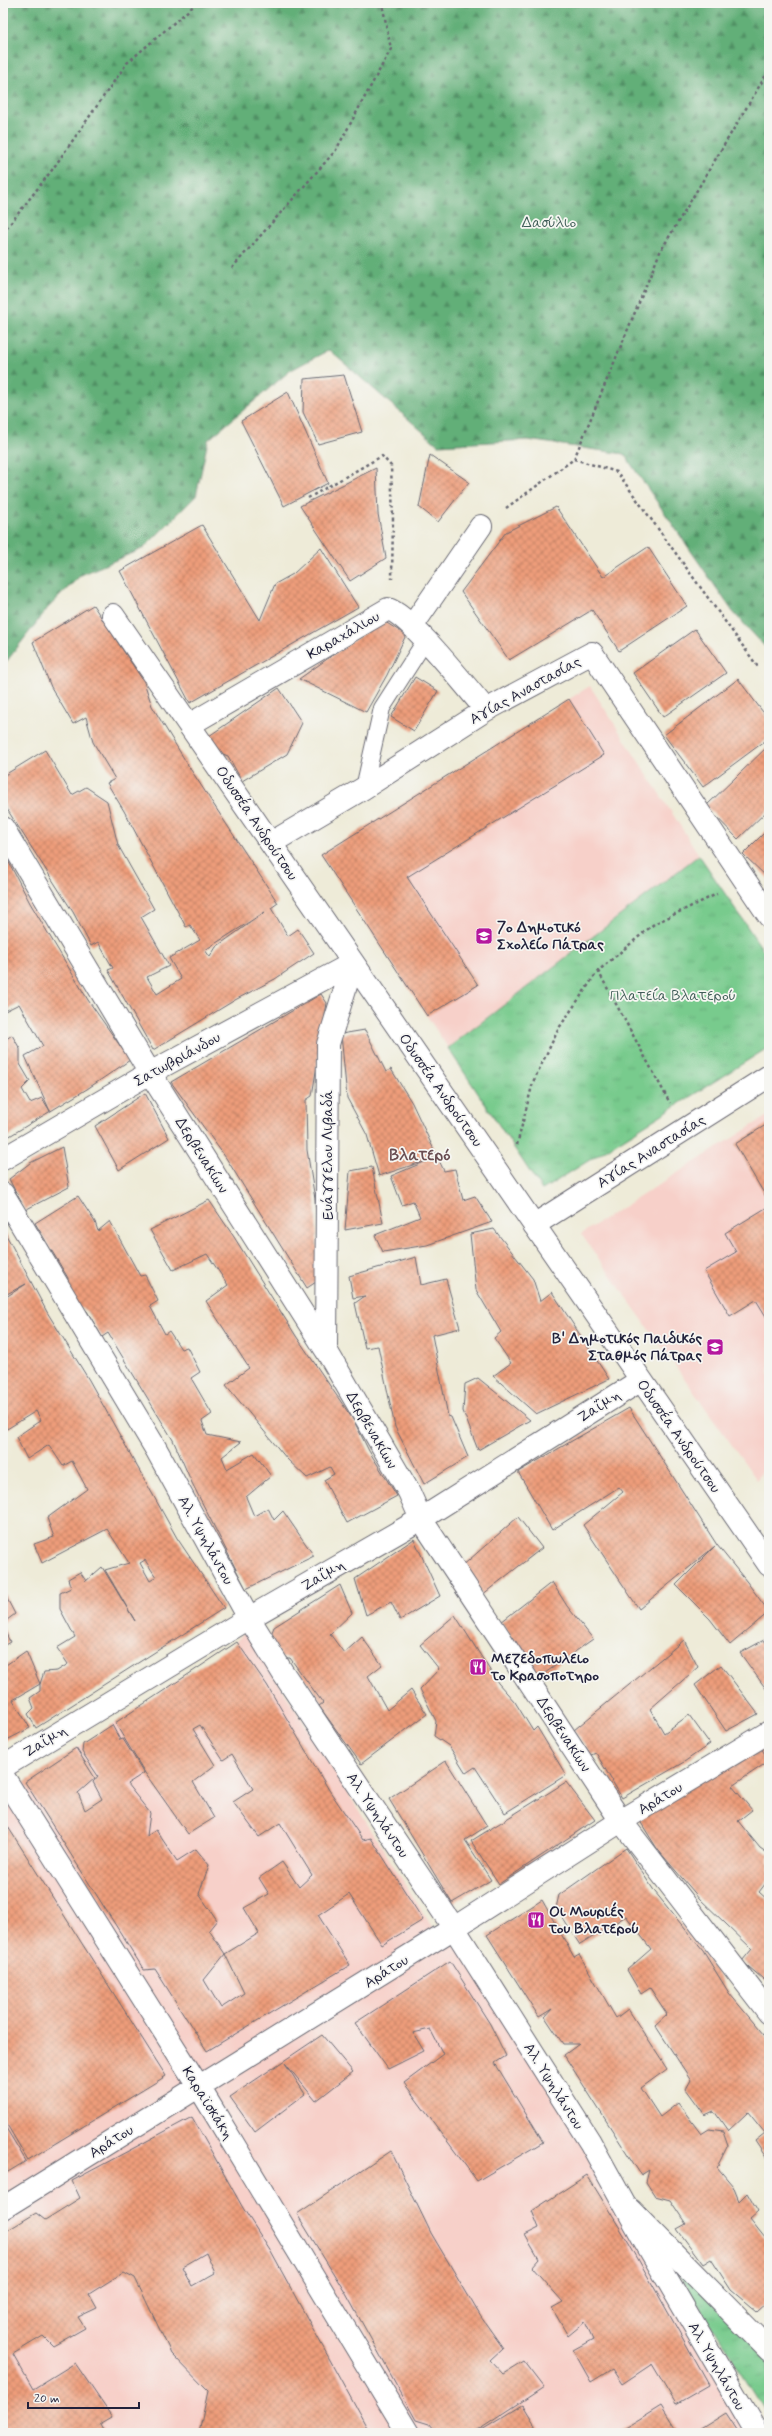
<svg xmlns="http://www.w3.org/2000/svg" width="772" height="2436" font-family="Mynerve,sans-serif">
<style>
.built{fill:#f7d0c9}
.forest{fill:url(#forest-firs);stroke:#42685a}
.park{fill:url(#park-tufts);stroke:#4d7664}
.building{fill:url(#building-cross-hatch);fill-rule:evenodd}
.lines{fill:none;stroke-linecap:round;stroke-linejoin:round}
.service-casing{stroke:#696872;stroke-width:18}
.pedestrian-casing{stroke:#696872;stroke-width:24}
.minor-casing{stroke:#696872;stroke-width:24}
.tertiary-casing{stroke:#696872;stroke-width:24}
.path{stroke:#696872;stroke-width:2.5;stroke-dasharray:3 3;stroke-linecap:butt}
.service{stroke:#fff;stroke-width:16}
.pedestrian{stroke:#fff;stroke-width:22}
.minor{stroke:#fff;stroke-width:22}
.tertiary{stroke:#fff;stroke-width:22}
.labels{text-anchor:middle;stroke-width:3.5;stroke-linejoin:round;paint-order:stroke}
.park-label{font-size:15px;fill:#405d58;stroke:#f6f6f2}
.street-label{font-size:15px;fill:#22223b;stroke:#f6f6f2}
.poi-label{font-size:15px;font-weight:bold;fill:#22223b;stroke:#f6f6f2;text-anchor:start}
.neighbourhood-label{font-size:16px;font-weight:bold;fill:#694d51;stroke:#f6f6f2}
</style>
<defs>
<pattern id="forest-firs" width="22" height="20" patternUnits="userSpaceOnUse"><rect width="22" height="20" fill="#62af78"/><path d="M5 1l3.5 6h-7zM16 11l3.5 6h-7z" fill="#508e64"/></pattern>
<pattern id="park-tufts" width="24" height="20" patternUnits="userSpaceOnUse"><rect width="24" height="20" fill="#78cb8d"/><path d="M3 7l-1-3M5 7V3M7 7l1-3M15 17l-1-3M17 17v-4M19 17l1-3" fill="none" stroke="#68ae7b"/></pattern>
<pattern id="building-cross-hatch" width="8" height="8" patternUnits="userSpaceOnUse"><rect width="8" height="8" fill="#ee9d7a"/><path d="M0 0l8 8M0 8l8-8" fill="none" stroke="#c08065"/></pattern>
</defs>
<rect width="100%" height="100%" fill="#f6f6f2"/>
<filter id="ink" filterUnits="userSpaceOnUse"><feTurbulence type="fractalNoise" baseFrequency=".025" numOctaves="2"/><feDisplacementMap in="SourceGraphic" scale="8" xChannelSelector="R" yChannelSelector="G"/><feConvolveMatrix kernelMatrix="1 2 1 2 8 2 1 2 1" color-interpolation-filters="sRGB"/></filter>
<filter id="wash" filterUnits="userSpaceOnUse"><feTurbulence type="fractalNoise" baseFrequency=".012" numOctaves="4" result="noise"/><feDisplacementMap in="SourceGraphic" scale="16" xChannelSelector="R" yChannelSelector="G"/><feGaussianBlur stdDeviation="0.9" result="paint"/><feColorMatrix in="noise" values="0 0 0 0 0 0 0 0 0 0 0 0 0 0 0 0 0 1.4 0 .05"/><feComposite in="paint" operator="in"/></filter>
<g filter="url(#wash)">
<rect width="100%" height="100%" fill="#eeebd8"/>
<path class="built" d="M590,686L699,855L448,1048L321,855Z
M769,1115V1459L757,1480L581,1234Z
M245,1629L439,1938L454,1928L757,2433H3V1797L237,1642Z"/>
<path class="forest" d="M3,3H769V651L733,612L624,454L528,440L438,445L329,350L291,370L208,440L196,496L144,548L81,575L47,609L3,666Z"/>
<path class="park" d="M699,855L769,959V1047L542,1190L448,1048Z
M673,2264L769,2360V2417Z"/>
<g id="blocks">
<path class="building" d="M344,375L362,432L318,444L303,412L304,379Z
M288,392L328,483L284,506L241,421Z
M430,455L469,482L438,522L419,507Z
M376,468L378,514L386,558L350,581L300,506Z
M556,507L603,577L648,547L687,606L619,651L592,610L509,660L461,592L506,532Z
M202,525L260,620L275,584L293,574L321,548L358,607L190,703L120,571Z
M93,605L144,682L152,706L191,770L278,903L271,908L288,936L298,929L314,953L275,979L235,1000L153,1050L108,970L113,968L98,942L91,946L73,912L3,803V776L45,750L72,795L86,787L107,801L118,845L154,909L141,917L169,966L147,977L157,994L181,979L169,958L200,940L190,925L186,927L124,811L107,783L115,779L93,742L86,717L73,724L51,687L33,642ZM265,912L216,947L210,957L205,950Z
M382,620L406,635L387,675L366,712L299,679Z
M695,629L726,673L663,717L633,673Z
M415,677L438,691L414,731L391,717Z
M738,679L769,720V738L703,787L664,735Z
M279,688L302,723L287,754L242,781L228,756L218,752L209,736Z
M569,699L604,755L407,877L478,985L427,1016L321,855Z
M769,745V809L738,839L706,806Z
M769,828V879L743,854Z
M3,851L30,903L88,1000L130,1060L87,1089L3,1140V1037L5,1040L12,1035L20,1049V1064L30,1081L22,1089L30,1103L42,1098L50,1111L25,1056L43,1046L19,1004L3,1012Z
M321,994L327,1003L312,1096L306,1100L307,1150L315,1199L319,1280L307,1288L226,1158L171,1082Z
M365,1030L386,1072L391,1069L412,1103L444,1171L455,1169L463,1200L475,1196L492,1222L427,1245L383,1252L375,1235L420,1217L413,1201L402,1205L391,1176L434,1158L379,1176L367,1135L347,1098L341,1034Z
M145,1093L169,1138L119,1170L95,1126Z
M769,1123V1202L735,1144Z
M62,1147L69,1187L25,1210L9,1179L30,1163Z
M372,1167L383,1223L345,1230L350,1171Z
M78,1196L95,1222L98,1231L110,1221L140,1276L145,1275L158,1301L150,1306L165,1334L169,1331L181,1349L187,1347L200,1372L191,1378L212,1414L202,1421L207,1435L241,1442L222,1457L227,1469L254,1453L271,1476L246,1497L254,1516L268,1508L274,1520L283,1511L314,1556L246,1589L192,1483L173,1440L108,1333L102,1337L87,1311L77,1307L67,1287L68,1278L35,1223Z
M209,1200L234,1237L296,1336L354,1421L369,1451L397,1496L347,1523L324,1480L334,1474L330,1467L307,1478L287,1459L226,1385L249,1368L206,1301L228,1285L207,1254L173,1270L150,1230Z
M769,1206V1317L767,1318L756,1300L730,1316L704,1271L736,1252L725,1233Z
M3,1229L47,1312L89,1380L177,1538L224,1608L36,1728L28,1714L34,1708L30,1698L40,1691V1684L44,1672L57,1671L68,1664L57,1648L75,1637L60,1609V1593L71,1588L68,1579L80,1572L86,1581L102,1567L135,1621L105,1570L129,1563L107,1529L42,1563L34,1544L54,1537L47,1518L87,1489L72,1461L63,1466L49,1445L27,1459L16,1437L41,1420L36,1411L7,1429L3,1422V1299L26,1284L3,1296ZM145,1560L156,1577L150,1581L140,1563Z
M494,1229L533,1279L540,1301L552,1292L609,1379L536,1414L493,1376L511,1363L494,1338L501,1332L476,1290L470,1234Z
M416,1257L421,1285L446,1279L460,1328L432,1335L448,1416L451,1417L468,1457L424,1484L395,1427L378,1346L365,1348L355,1303L365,1296L353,1298L349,1276Z
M478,1378L530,1420L478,1450L463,1411L465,1384Z
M629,1408L717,1545L747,1582L769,1612L730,1645L710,1619L676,1585L715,1546L639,1609L583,1525L623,1492L619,1487L552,1530L518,1472Z
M518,1517L542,1548L482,1595L461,1567Z
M414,1539L440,1596L400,1620L391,1602L366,1615L355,1579Z
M552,1582L567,1606L593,1639L538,1678L501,1622Z
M340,1585L352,1613L330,1634L344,1653L362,1637L382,1665L368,1676L387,1710L411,1690L427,1714L361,1764L319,1706L323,1703L290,1658H281L270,1637L274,1627Z
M3,1591L15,1614L3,1623Z
M455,1615L498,1683L515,1702L533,1731L537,1727L566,1775L505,1813L475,1767L466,1773L449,1746L434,1736L436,1721L420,1689L439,1669L420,1645Z
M3,1627L10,1642L3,1646Z
M684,1640L698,1667L650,1709L664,1733L689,1715L710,1744L684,1762L622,1798L596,1753L591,1755L574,1730Z
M764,1640L769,1647V1693L740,1653Z
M237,1642L267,1685L329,1790L363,1840L371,1838L423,1920L382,1945L349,1894L318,1915L350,1965L207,2051L155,1969L144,1970L25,1782L76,1748L95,1778L78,1793L85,1810L102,1799L93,1782L98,1776L82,1752L83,1744L112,1725L120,1740L123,1739L144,1773L127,1784L150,1813L147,1836L156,1830L177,1861L196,1849L209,1865L199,1894L217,1920L209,1930L225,1954L259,1933L244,1908L269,1894L259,1878L282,1862L299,1887L312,1875L280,1823L259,1837L233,1802L253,1789L232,1754L223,1760L200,1725L193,1729L215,1765L193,1782L214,1818L188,1834L145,1773L115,1723ZM225,1954L244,1993L221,2008L204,1980Z
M26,1651L40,1684L13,1700L30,1728L3,1742V1660L6,1665Z
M721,1665L758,1714L726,1731L695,1685Z
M757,1741L769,1761L732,1786L752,1810L738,1821L760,1848L769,1854V1879L759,1892L769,1901V1984L742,1961L752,1949L700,1899L658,1850L638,1818Z
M446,1761L487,1826L465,1840L491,1880L452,1903L389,1799Z
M566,1782L595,1820L499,1884L471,1841Z
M3,1819L166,2076L28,2160L3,2118V1924L6,1922L3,1917Z
M626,1848L655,1892L703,1951L729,1993L769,2041V2162L755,2141L765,2133L748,2112L728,2131L714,2111L705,2115L686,2089L691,2080L655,2025L667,2014L650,1988L641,1994L627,1970L651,1949L626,1916L580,1945L556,1908L559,1895Z
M542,1900L574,1957L579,1954L616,2018L628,2009L667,2069L641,2088L660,2117L678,2103L701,2134L709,2129L723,2131L728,2145L717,2167L733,2186L739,2201L747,2193L758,2212L750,2219L769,2243V2301L757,2312L731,2290L711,2259L703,2264L677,2229L686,2224L670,2200L655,2196L646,2182L649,2170L641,2175L564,2055L579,2044H563L545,2017L552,2009L539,2017L487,1935Z
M450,1961L490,2024L506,2056L495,2063L543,2142L477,2181L404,2083L443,2054L430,2029L413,2033L424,2051L388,2069L355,2023Z
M322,2035L353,2072L316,2101L285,2063L305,2094L255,2132L230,2097Z
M192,2117L243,2208L271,2252L370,2433H199L208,2391L171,2353L135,2278L124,2272L89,2294L97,2308L78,2317L85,2328L53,2346L43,2336L13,2354L33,2389L75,2363L112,2417L100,2424L105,2433H3V2233L36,2213L45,2220L80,2198L72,2181ZM206,2253L215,2273L192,2286L182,2267Z
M3,2123L26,2161L3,2175Z
M391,2151L431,2233L481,2317L503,2348L490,2360L503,2374L524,2361L544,2387L474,2433H436L429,2424L416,2420L346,2294L297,2214Z
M587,2175L629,2243L709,2385L676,2404L652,2364L622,2384L612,2369L591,2382L573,2350L593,2339L585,2322L568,2336L552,2308L563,2302L532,2267L539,2259L525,2235L539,2228L532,2211Z
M523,2405L540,2433H477Z
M661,2406L678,2433H620L619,2432Z
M726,2413L739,2433H694Z"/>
</g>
</g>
<g filter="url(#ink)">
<use href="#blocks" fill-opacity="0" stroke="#696872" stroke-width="1"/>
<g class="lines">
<g class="service-casing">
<path id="service" d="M364,788L382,708L425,641"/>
</g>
<g class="pedestrian-casing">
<path id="pedestrian" d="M631,2210L769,2350"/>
</g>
<g class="minor-casing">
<path id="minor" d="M113,615L769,1565
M413,625L481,526
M189,725L388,609C410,615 468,689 486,710
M3,828L150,1073L326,1350L409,1492L421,1519L621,1821L769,2013
M271,843L364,788L486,710L592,653L769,916
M3,1159L150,1073L353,963
M3,1194L156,1449L249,1618L283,1673L454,1928L590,2142L643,2238L757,2433
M534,1225L769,1076
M326,1350L328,1044L353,963
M249,1618L421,1519L641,1380
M454,1928L621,1821L769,1732"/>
</g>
<g class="tertiary-casing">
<path id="tertiary" d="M3,1767L249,1618
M3,1776L199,2087L408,2433
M3,2208L454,1928"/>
</g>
<path class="path" d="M3,233L52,170L127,63L197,3
M232,268L336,150L391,49L382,3
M574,459L617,472L758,667
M308,498L382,456L391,466L393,517L392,579
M506,508L574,459L660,252L769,70
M598,971L670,1103
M517,1145L533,1082L559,1028L598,971L654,924L717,894"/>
<use href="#service" class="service"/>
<use href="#pedestrian" class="pedestrian"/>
<use href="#minor" class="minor"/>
<use href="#tertiary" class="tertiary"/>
</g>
</g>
<defs>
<g id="school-square" transform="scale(0.9)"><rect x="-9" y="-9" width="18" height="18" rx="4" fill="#b5179e" stroke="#f6f6f2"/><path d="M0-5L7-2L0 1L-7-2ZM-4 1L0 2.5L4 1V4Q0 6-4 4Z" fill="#fff"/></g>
<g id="restaurant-square" transform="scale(0.9)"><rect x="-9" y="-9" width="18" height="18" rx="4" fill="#b5179e" stroke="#f6f6f2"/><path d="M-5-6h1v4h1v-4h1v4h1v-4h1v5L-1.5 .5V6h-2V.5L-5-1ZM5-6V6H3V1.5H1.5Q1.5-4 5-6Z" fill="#fff"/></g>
</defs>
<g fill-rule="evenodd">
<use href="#school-square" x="484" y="936"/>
<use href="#school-square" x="715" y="1347"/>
<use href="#restaurant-square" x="478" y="1667"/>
<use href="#restaurant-square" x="536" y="1920"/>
</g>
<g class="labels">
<g class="park-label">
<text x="549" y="227">Δασύλιο</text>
<text x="673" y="1000">Πλατεία Βλατερού</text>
</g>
<g class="street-label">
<text transform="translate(343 635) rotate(-30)" y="5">Καραχάλιου</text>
<text transform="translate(525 690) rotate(-29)" y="5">Αγίας Αναστασίας</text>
<text transform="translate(257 823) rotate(56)" y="5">Οδυσσέα Ανδρούτσου</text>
<text transform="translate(177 1059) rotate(-29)" y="5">Σατωβριάνδου</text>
<text transform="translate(441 1090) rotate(55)" y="5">Οδυσσέα Ανδρούτσου</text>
<text transform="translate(651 1151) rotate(-32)" y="5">Αγίας Αναστασίας</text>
<text transform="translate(202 1155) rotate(58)" y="5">Δερβενακίων</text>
<text transform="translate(327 1155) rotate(-90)" y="5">Ευάγγελου Λιβαδά</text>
<text transform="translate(599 1406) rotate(-32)" y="5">Ζαΐμη</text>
<text transform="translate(372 1430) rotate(60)" y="5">Δερβενακίων</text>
<text transform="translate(679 1436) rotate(55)" y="5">Οδυσσέα Ανδρούτσου</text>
<text transform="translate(206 1540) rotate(61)" y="5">Αλ. Υψηλάντου</text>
<text transform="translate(323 1575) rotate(-30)" y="5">Ζαΐμη</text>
<text transform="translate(564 1734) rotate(57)" y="5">Δερβενακίων</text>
<text transform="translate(45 1741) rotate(-31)" y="5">Ζαΐμη</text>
<text transform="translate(660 1798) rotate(-31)" y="5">Αράτου</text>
<text transform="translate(378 1815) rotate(56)" y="5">Αλ. Υψηλάντου</text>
<text transform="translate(386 1971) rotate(-32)" y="5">Αράτου</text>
<text transform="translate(554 2086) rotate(58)" y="5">Αλ. Υψηλάντου</text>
<text transform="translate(208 2103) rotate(58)" y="5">Καραϊσκάκη</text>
<text transform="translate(111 2141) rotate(-32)" y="5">Αράτου</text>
<text transform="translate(717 2366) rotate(60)" y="5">Αλ. Υψηλάντου</text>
</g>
<g class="poi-label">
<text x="497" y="932">7ο Δημοτικό<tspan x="497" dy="17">Σχολείο Πάτρας</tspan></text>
<text x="702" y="1343" text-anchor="end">Β' Δημοτικός Παιδικός<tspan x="702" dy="17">Σταθμός Πάτρας</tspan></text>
<text x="491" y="1663">Μεζεδοπωλειο<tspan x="491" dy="17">το Κρασοποτηρο</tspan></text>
<text x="549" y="1916">Οι Μουριές<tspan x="549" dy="17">του Βλατερού</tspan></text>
</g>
<g class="neighbourhood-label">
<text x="420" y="1160">Βλατερό</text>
</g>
</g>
<rect width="772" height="2436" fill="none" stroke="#f6f6f2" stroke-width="16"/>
<path d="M28 2402v6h111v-6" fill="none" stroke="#22223b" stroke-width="2"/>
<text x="34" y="2402" font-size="12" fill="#22223b" stroke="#f6f6f2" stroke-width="3" paint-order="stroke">20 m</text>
</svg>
